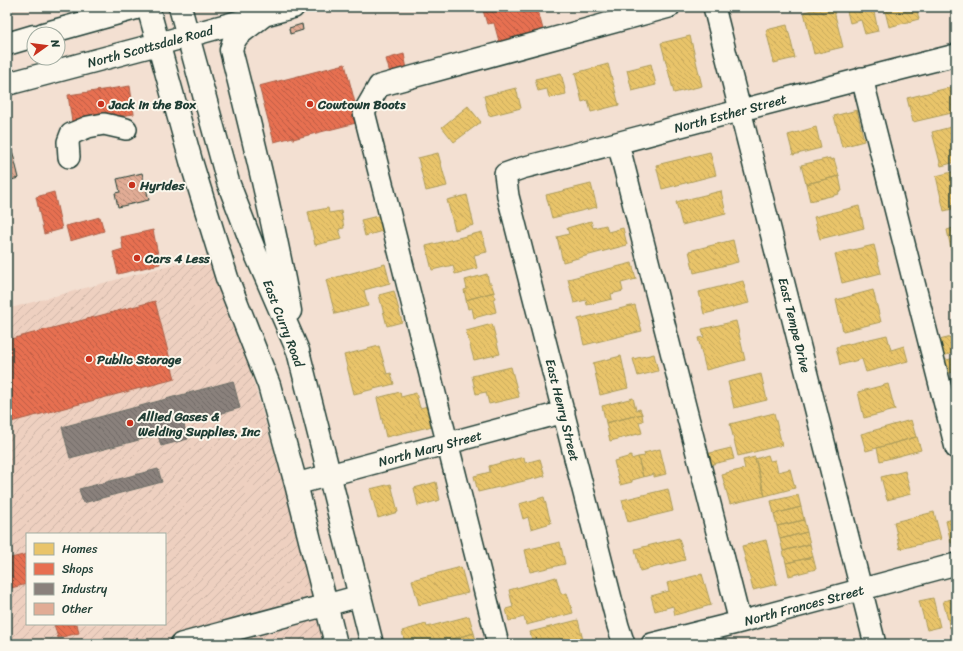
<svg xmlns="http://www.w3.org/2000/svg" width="963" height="651" font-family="Sriracha,sans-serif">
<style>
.industrial{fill:url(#industrial-furrows);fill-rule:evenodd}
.homes{fill:url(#homes-back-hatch);stroke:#ac9c5a}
.shops{fill:url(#shops-back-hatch);stroke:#ab6048}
.industry{fill:url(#industry-back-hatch);stroke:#6a6d66}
.building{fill:url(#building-back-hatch);stroke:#1f3d34}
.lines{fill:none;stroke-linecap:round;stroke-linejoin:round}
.minor-casing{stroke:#1f3d34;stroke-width:24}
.major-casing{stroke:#1f3d34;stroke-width:25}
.minor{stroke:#fbf7ec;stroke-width:21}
.major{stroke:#fbf7ec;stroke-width:22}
.poi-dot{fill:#c8321e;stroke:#fbf7ec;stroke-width:1.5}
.labels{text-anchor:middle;stroke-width:4;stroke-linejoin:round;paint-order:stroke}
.street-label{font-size:13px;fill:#1f3d34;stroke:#fbf7ec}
.poi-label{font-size:13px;font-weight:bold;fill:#1f3d34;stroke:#fbf7ec;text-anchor:start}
</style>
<defs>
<pattern id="industrial-furrows" width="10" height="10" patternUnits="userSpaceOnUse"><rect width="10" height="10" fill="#eed0c0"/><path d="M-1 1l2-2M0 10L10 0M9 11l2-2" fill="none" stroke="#ccb4a6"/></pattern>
<pattern id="homes-back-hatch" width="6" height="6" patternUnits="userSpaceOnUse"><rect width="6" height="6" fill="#e9c46a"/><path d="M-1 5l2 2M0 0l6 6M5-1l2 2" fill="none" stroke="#c7a95c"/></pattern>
<pattern id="shops-back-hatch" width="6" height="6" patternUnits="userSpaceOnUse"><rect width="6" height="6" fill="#e76f51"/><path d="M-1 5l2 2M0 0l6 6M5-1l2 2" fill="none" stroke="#bb5c44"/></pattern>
<pattern id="industry-back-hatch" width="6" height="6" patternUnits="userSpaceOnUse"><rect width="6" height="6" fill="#8a817c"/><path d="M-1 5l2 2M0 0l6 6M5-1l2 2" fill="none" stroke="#706b66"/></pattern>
<pattern id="building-back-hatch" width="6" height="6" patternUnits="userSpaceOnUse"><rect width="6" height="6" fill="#e1ac95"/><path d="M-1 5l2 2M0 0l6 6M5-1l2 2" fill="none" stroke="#b68d7a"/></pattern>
</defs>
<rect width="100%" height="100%" fill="#f3e0d2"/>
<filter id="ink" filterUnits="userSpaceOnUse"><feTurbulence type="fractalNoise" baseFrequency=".025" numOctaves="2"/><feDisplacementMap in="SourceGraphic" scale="8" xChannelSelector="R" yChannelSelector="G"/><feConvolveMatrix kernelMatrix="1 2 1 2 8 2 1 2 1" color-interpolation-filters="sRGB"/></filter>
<g filter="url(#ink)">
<path class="industrial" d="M215,253L295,522L326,644H7V309ZM27,534H165V624H27Z"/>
<path class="homes" d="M825,7H833L843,47L814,54L804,12Z
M846,7H873L878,31L865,34L861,20L850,23Z
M884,7H916L919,19L889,27Z
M787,25L795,58L774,63L766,30Z
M690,36L702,86L674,93L661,43Z
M608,64L619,105L591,112L588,100L582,102L575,73Z
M651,64L656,85L632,91L627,70Z
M561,73L566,94L549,98L547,89L538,91L535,79Z
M952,87L956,102V112L913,122L907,98Z
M516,88L521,108L489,116L484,96Z
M468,106L481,122L454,142L442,127Z
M857,110L864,141L842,147L834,116Z
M955,126L956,130V162L941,166L932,132Z
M816,127L821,148L793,155L788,135Z
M710,152L716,175L662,189L656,165Z
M438,153L447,186L426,191L418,158Z
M830,158V160L834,159L839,176L806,184L801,165Z
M956,171V208L944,211L936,176Z
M839,176L842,191L838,192L839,194L810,201L806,184Z
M591,184L597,207L552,218L546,195Z
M721,191L726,214L682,225L676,202Z
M467,195L474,225L455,230L447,200Z
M859,206L864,228L820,239L814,217Z
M328,208L329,213L341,211L344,228L339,229L342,239L315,245L308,212Z
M382,215L386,230L365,236L361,220Z
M591,221L593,228L606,225L608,232L623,228L627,245L563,262L557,237L569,234L567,228Z
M956,227V252L952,253L947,230Z
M482,232L487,252L474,255L477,268L455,274L453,265L432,270L426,246Z
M733,240L738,262L694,273L689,251Z
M874,245L881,273L842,283L835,254Z
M632,263L636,279L621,283L623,291L611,294L612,299L587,305L586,300L574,303L568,279Z
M385,264L390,283L364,290L368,306L335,314L326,280Z
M487,274L489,283H491L494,292L466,300L464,290L467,289L465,280Z
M743,281L749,303L704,314L699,292Z
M873,290L881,322L843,331L836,300Z
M394,291L402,322L387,326L379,295Z
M494,292L495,298L493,299L496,312L474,318L472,308L468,309L466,300Z
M635,305L642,331L584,345L578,319Z
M736,321L745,360L706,370L698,338L704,337L702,329Z
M492,324L500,354L474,360L466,331Z
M887,335L891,350L904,346L908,361L866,372L862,359L840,365L836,347Z
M956,336V352L943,356L939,340Z
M379,346L387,374L391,373L394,384L354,394L344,355Z
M654,354L658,371L638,376L633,359Z
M621,356L628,388L600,395L593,363Z
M955,358L956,363V383L953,372L946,374L942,361Z
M511,367L519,397L489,404L486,392L476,394L472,376Z
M761,374L767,400L734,408L728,382Z
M888,384L895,410L864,418L858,392Z
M400,392L401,397L416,393L420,408L432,405L437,425L386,437L377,398Z
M633,398L636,410L640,409L642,414L606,423L602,406Z
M774,413L782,445L738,456L730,424Z
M642,414L643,421L639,422L642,433L610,441L606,423Z
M911,420L916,437L866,451L861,434Z
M916,437H917L921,450L880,461L877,448Z
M731,448L734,459L709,465L706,454Z
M660,449L666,474L654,477V474L643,477L638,457L645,456L644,453Z
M768,455L770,461L775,460L778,472L790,469L795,488L765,496L755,459Z
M631,456V459L638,457L643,477L632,480V482L620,485L614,461Z
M524,457L525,463L540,459L545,476L478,492L474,476L490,472L489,466Z
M755,457L765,496L730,504L722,475L726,474V473L745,469L743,460Z
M905,471L911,494L887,500L881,477Z
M436,482L440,500L418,506L414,488Z
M391,484L398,512L378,518L370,489Z
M668,489L673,511L628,522L622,500Z
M798,495L801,507L774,514L771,501Z
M544,497L551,523L531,529L528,517L523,519L519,504Z
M801,507L804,520L777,526L774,514Z
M934,512L941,539L900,549L894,522Z
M956,518V542L951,543L946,521Z
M804,520L807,532L780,539L777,526Z
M807,532L810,544L783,551L780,539Z
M679,538L685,560L640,571L635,549Z
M766,540L777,584L753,590L742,546Z
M560,542L565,564L530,572L525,550Z
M810,544L813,557L786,563L783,551Z
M813,557L816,569L789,576L786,563Z
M461,567L468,593L419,605L412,580Z
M702,574L711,605L675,615L673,606L655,611L651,596L669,591L667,583Z
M556,577L561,594L567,593L573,613L526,625L524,617L509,621L506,609L513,607L509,590Z
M933,598L940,627L927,630L919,601Z
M956,598V626L950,628L943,601Z
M469,616L474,633L435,644H405L402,631L426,624L427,627Z
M578,620L584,644H533L530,632Z
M474,633L477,644H435Z
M838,640L839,644H823Z"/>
<path class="shops" d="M482,7H537L544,33L500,45L494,23L487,24Z
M404,54L407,69L390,73L386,59Z
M345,64L360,122L293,139V137L274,142L259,86Z
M130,86L134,114L72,122L68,95Z
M54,192L62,229L44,234L36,197Z
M100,217L104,231L70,241L66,226Z
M153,230L160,264L118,274L113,252L123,249L121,237Z
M155,301L175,379L7,423V340Z
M27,554V568H24L27,578V584L7,589V559Z
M54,624H77L79,633L58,638Z"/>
<path class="industry" d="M233,381L240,408L201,419L199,413L182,418L188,439L161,446L158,435L70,458L62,427Z
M158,469L162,482L83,503L79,489Z"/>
<path class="building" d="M302,24L303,30L290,34L289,28Z
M7,130L19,178L7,181Z
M142,173L149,200L118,207L115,193L120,192L117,179Z"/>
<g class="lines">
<g class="minor-casing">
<path id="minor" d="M714,7L875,644
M862,78L956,448
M618,143L740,622
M69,157L68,142L71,134L88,127L104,124L126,129
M296,484L564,412
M181,644L360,596
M498,644L364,112L379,86L669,7
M624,644L618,626L508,196L505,174L522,168C667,130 811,91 956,55
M652,644L740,622L956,564"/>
</g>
<g class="major-casing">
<path id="major" d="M148,7L191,161L227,278L269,385L296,484L336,644
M180,7L228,182L255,252L298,351L372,644
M264,15L238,35L233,43L231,50C253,136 274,223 290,311
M43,34L140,7
M7,44L34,36
M7,84L158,44L293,7"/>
</g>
<use href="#minor" class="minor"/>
<use href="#major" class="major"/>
</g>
</g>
<g class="poi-dot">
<circle cx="101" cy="104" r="4"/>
<circle cx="310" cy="104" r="4"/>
<circle cx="132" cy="185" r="4"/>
<circle cx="137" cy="258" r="4"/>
<circle cx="89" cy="359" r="4"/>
<circle cx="130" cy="423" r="4"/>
</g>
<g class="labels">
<g class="street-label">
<text transform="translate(150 46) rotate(-15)" y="5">North Scottsdale Road</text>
<text transform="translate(730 113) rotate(-15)" y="5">North Esther Street</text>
<text transform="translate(284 323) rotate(69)" y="5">East Curry Road</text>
<text transform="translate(795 325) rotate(76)" y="5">East Tempe Drive</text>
<text transform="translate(563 410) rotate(76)" y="5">East Henry Street</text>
<text transform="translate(430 448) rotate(-15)" y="5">North Mary Street</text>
<text transform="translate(804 605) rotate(-15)" y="5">North Frances Street</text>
</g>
<g class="poi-label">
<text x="109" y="109">Jack in the Box</text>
<text x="318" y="109">Cowtown Boots</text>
<text x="140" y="190">Hyrides</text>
<text x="145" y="263">Cars 4 Less</text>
<text x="97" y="364">Public Storage</text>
<text x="138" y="421">Allied Gases &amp;<tspan x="138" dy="15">Welding Supplies, Inc</tspan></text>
</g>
</g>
<rect width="963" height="651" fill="none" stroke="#fbf7ec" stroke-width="24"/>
<rect x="12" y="12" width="939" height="627" fill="none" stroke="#1f3d34" stroke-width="1.5" filter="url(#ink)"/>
<rect x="26" y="533" width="140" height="92" fill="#fbf7ec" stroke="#a3ada2"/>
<rect x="34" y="543" width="20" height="12" fill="#e9c46a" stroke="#a3ada2"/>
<text x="62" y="553" font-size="12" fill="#1f3d34">Homes</text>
<rect x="34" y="563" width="20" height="12" fill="#e76f51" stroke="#a3ada2"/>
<text x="62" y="573" font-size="12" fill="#1f3d34">Shops</text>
<rect x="34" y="583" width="20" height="12" fill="#8a817c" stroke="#a3ada2"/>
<text x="62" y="593" font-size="12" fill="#1f3d34">Industry</text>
<rect x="34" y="603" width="20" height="12" fill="#e1ac95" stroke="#a3ada2"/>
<text x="62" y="613" font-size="12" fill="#1f3d34">Other</text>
<g transform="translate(46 46) rotate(76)"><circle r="19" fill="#fbf7ec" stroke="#a3ada2"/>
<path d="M0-3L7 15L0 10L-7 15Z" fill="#c8321e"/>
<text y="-6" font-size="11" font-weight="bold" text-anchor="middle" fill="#1f3d34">N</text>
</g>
</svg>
